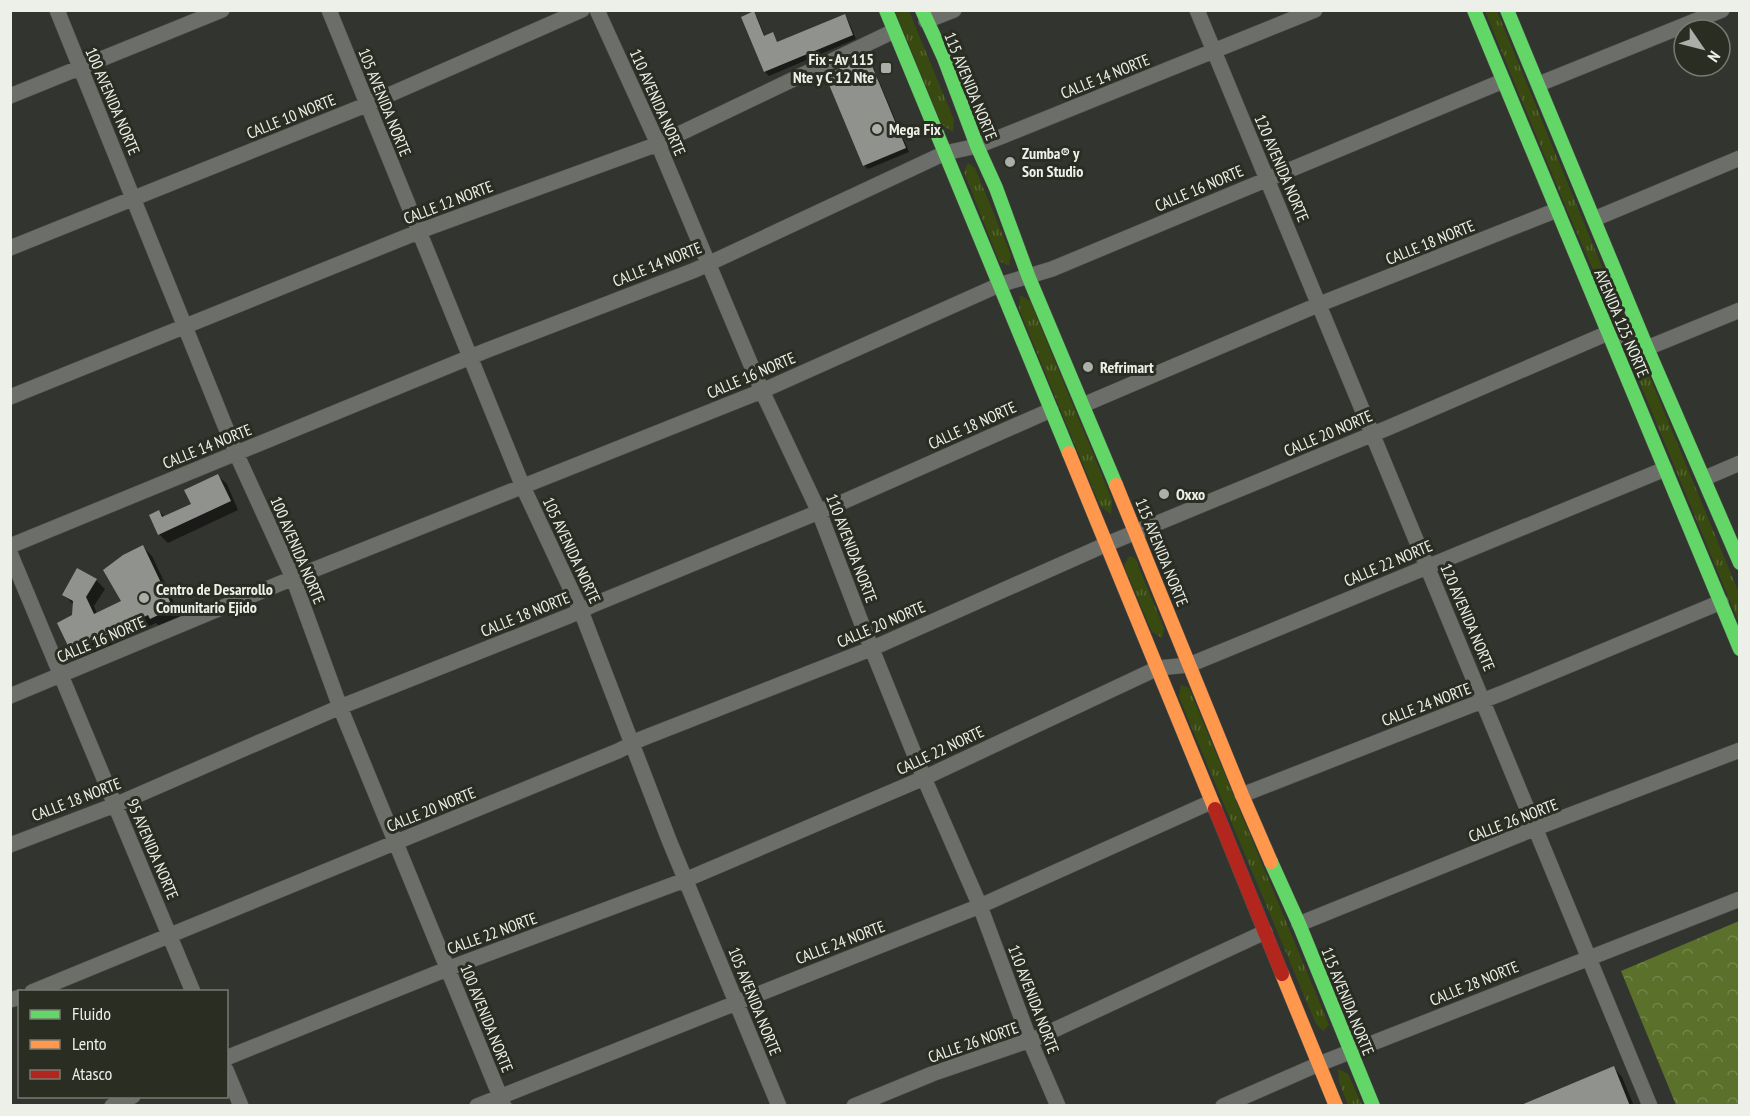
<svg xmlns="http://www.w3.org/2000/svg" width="1750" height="1116" font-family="'PT Sans Narrow',sans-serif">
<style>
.grass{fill:url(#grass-tufts)}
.forest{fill:url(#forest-crowns)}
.shadow{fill:#0007}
.building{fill:#90928d}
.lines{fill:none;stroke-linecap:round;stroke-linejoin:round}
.street-casing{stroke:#51524e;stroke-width:16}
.fast-casing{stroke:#51524e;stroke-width:15}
.slow-casing{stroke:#51524e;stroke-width:15}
.jam-casing{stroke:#51524e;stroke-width:15}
.street{stroke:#6c6e69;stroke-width:15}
.fast{stroke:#63d668;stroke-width:14}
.slow{stroke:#ff974d;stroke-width:14}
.jam{stroke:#b3261e;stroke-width:14}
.poi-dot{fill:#acaea8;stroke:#292d22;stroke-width:2}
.labels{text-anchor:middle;stroke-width:6;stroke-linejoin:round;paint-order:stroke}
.poi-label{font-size:16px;font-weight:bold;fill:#edf0e9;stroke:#292d22;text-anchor:start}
.street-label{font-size:16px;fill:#edf0e9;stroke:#292d22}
</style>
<defs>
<pattern id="grass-tufts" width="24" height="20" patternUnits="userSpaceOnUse" patternTransform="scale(1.5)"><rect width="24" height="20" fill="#394a11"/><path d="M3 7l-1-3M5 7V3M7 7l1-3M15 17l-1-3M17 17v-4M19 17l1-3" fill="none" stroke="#566434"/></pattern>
<pattern id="forest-crowns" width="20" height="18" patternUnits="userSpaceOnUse" patternTransform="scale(1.5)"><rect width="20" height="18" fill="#5a702b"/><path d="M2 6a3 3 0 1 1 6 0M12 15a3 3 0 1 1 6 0" fill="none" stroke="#72854a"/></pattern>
</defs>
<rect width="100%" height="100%" fill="#32342f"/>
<path class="grass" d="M895,11H909L954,120L953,132L942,125Z
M1485,11H1497L1619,308L1616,312L1611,311L1567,210Z
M968,163L975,168L1011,255L1009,266L999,261L964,172Z
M1020,295L1030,301L1112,500L1111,514L1100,506L1019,309Z
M1635,356L1642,358L1739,593V623L1633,366L1632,362Z
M1129,556L1135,558L1164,628L1162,638L1152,632L1124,566Z
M1181,685L1189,688L1329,1025L1323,1031L1316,1024L1179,697Z
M1338,1069L1348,1074L1362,1105H1348L1339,1082Z"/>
<path class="forest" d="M1739,921V1105H1676L1621,971Z"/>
<path class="shadow" d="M753,13L757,17L765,37L772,34L778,43L844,16L848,20L856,39L769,76L765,72L743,17Z
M867,58L871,62L909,152L868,169L864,165L827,76Z
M218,476L227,484L238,510L168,543L159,534V511L165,517L193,505Z
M143,547L152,556L181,617L160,627L156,623L81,660L72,651L74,605L64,595L78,570L96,580L105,589L94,606L97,614L123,602Z
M1614,1068L1622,1077L1634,1106H1524Z"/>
<path class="building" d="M754,11L764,36L773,32L777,42L845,14L853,35L764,72L741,17Z
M868,56L906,148L863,166L825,75Z
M218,474L231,501L158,535L149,515L159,510L162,517L191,504L184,490Z
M143,545L173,608L150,619L148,615L71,652L57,623L72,615L73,601L62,595L77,568L97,579L86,597L94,614L121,601L103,570L123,555Z
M1614,1066L1630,1106H1521V1105Z"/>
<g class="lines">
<g class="street-casing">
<path id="street" d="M57,10L236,453L293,578L340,707L504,1106
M329,10L523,487L581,611L669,840L779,1106
M597,10L658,144L762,391L819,512L863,627L924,778L980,906L1030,1041L1058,1106
M1197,10L1650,1106
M926,21L954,10
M1539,84L1722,10
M10,96L222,10
M1594,219L1740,158
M10,248L366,105L582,10
M10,397L428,228L658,144L894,31
M1083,405L1320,304L1557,210
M1705,478L1740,463
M10,546L485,351L695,270L945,153L977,146L1003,136L1315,10
M10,553L193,992
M10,696L293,578L762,391L999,285L1052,269L1503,81
M1242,795L1505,692L1721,602
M10,845L115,805L340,707L569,616L595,604L838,504L1051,410
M1299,924L1536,828L1740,750
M32,992L618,751L641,739L873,648L1107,544L1390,427L1608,333L1647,348L1740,310
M10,1000L20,997
M226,1058L447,969L685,880L924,778L1158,668L1189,665L1665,469
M226,1070L241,1106
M112,1106L133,1096
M477,1106L980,906L1211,802
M854,1106L932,1074L1039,1037L1265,932
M1223,1106L1319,1064L1740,899"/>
</g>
<g class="fast-casing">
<path id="fast" d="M886,10L1069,453
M922,10L944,58L977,146L996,188L1029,278L1116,485
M1474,10L1740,649
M1507,10L1647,348L1740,563
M1271,862L1299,924L1373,1106"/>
</g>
<g class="slow-casing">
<path id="slow" d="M1069,453L1215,809
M1116,485L1242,795L1271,862
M1282,974L1336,1106"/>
</g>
<g class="jam-casing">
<path id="jam" d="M1215,809L1282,974"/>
</g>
<use href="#street" class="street"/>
<use href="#fast" class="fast"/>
<use href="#slow" class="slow"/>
<use href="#jam" class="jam"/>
</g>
<g class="poi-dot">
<rect x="880" y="62" width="12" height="12" rx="3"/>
<circle cx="877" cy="129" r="6"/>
<circle cx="1010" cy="162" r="6"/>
<circle cx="1088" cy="367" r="6"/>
<circle cx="1164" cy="494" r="6"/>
<circle cx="144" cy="598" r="6"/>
</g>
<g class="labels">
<g class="poi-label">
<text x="874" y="65" text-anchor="end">Fix - Av 115<tspan x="874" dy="18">Nte y C 12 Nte</tspan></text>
<text x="889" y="135">Mega Fix</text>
<text x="1022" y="159">Zumba® y<tspan x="1022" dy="18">Son Studio</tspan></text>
<text x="1100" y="373">Refrimart</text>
<text x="1176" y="500">Oxxo</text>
<text x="156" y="595">Centro de Desarrollo<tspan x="156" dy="18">Comunitario Ejido</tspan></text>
</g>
<g class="street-label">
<text transform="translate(1105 76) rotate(-22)" y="6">CALLE 14 NORTE</text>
<text transform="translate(971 86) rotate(68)" y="6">115 AVENIDA NORTE</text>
<text transform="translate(113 101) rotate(67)" y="6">100 AVENIDA NORTE</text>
<text transform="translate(385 102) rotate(68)" y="6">105 AVENIDA NORTE</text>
<text transform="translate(658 102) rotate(66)" y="6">110 AVENIDA NORTE</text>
<text transform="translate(291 116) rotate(-22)" y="6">CALLE 10 NORTE</text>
<text transform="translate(1282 168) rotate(67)" y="6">120 AVENIDA NORTE</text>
<text transform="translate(1199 188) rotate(-23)" y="6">CALLE 16 NORTE</text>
<text transform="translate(448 202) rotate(-21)" y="6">CALLE 12 NORTE</text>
<text transform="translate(1430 242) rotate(-22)" y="6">CALLE 18 NORTE</text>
<text transform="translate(657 264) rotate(-22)" y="6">CALLE 14 NORTE</text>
<text transform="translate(1622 323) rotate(67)" y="6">AVENIDA 125 NORTE</text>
<text transform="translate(751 375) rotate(-23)" y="6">CALLE 16 NORTE</text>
<text transform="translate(972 425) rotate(-24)" y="6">CALLE 18 NORTE</text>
<text transform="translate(1328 433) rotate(-23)" y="6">CALLE 20 NORTE</text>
<text transform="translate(207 446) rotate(-22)" y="6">CALLE 14 NORTE</text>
<text transform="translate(852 548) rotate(69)" y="6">110 AVENIDA NORTE</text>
<text transform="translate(298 550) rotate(67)" y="6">100 AVENIDA NORTE</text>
<text transform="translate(572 550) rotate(65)" y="6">105 AVENIDA NORTE</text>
<text transform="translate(1162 552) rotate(68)" y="6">115 AVENIDA NORTE</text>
<text transform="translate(1388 563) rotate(-23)" y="6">CALLE 22 NORTE</text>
<text transform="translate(525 614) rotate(-22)" y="6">CALLE 18 NORTE</text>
<text transform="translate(1468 617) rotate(67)" y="6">120 AVENIDA NORTE</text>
<text transform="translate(881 624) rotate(-23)" y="6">CALLE 20 NORTE</text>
<text transform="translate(101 639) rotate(-23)" y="6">CALLE 16 NORTE</text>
<text transform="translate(1426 704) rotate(-21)" y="6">CALLE 24 NORTE</text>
<text transform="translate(940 750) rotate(-25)" y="6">CALLE 22 NORTE</text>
<text transform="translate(76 799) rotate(-21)" y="6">CALLE 18 NORTE</text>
<text transform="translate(431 809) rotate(-22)" y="6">CALLE 20 NORTE</text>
<text transform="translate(1513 820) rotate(-21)" y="6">CALLE 26 NORTE</text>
<text transform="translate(153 849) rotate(67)" y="6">95 AVENIDA NORTE</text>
<text transform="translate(492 933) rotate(-20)" y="6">CALLE 22 NORTE</text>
<text transform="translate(840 942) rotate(-21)" y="6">CALLE 24 NORTE</text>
<text transform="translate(1474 983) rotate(-22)" y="6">CALLE 28 NORTE</text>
<text transform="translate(1034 999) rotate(69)" y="6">110 AVENIDA NORTE</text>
<text transform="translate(755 1001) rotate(68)" y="6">105 AVENIDA NORTE</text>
<text transform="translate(1348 1001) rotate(68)" y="6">115 AVENIDA NORTE</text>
<text transform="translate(487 1018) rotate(68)" y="6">100 AVENIDA NORTE</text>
<text transform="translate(973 1042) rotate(-19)" y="6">CALLE 26 NORTE</text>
</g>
</g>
<rect width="1750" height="1116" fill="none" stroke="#edf0e9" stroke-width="24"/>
<rect x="18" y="990" width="210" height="108" fill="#292d22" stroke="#777b72" stroke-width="1.5"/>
<rect x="30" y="1010" width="30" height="9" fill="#63d668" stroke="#777b72" stroke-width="1.5"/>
<text x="72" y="1020" font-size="18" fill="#edf0e9">Fluido</text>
<rect x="30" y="1040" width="30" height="9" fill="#ff974d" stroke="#777b72" stroke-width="1.5"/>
<text x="72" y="1050" font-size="18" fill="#edf0e9">Lento</text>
<rect x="30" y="1070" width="30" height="9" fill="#b3261e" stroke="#777b72" stroke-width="1.5"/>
<text x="72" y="1080" font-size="18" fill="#edf0e9">Atasco</text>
<g transform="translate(1702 48) rotate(125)"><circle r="28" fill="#292d22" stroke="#777b72" stroke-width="1.5"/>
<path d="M0-4.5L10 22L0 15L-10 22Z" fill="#acaea8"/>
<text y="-9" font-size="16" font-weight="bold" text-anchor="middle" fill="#edf0e9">N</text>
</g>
</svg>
